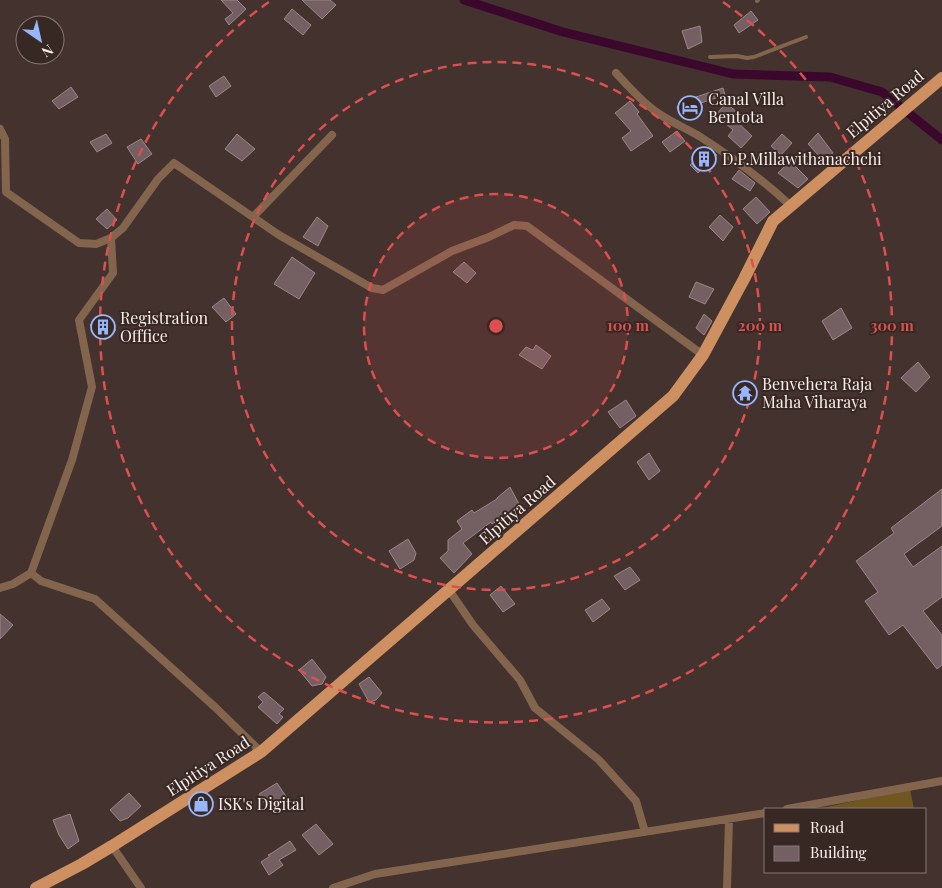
<svg xmlns="http://www.w3.org/2000/svg" width="942" height="888" font-family="'Playfair Display',serif">
<style>
.green{fill:#705721}
.lines{fill:none;stroke-linecap:round;stroke-linejoin:round}
.canal{stroke:#3c072d;stroke-width:9}
.building{fill:#746063;stroke:#9b8689}
.service{stroke:#83654e;stroke-width:4}
.minor{stroke:#83654e;stroke-width:8}
.primary{stroke:#ce9061;stroke-width:12}
.ring{fill:none;stroke:#dd504f;stroke-width:2.5;stroke-dasharray:9 6}
.labels{text-anchor:middle;stroke-width:4;stroke-linejoin:round;paint-order:stroke}
.poi-label{font-size:16px;fill:#f9eeeb;stroke:#382824;text-anchor:start}
.street-label{font-size:16px;fill:#f9eeeb;stroke:#382824}
.centre{fill:#dd504f;stroke:#382824;stroke-width:2.5}
.ring-label{font-size:15px;text-anchor:middle;font-weight:bold;fill:#dd504f;stroke:#382824;stroke-width:4;stroke-linejoin:round;paint-order:stroke}
</style>
<rect width="100%" height="100%" fill="#43322e"/>
<path class="green" d="M910,789L914,809L822,808Z"/>
<g class="lines">
<path class="canal" d="M464,0L563,32L733,74L830,77L882,92L942,140"/>
</g>
<path class="building" d="M221,0H237L246,9L229,25L225,19L233,13Z
M302,0H330L336,5L322,19Z
M292,9L311,25L303,35L284,19Z
M751,11L758,20L739,33L734,25Z
M700,26L702,42L688,49L682,31Z
M224,76L231,86L216,97L209,86Z
M71,87L78,97L59,109L52,101Z
M723,88L725,95L695,105L699,112L689,118L684,108L678,110L677,107L693,98Z
M630,101L639,112L637,114L653,136L631,151L622,138L631,131L615,113Z
M726,103L738,113L733,118L752,136L741,148L728,136L733,130L716,115Z
M677,131L685,141L670,152L662,142Z
M818,133L833,153L823,160L808,144Z
M106,134L112,143L97,152L90,142Z
M237,134L255,149L242,161L225,149Z
M782,134L792,143L781,155L771,146Z
M141,139L152,154L138,164L127,147Z
M707,148L717,155L698,173L690,165Z
M790,161L808,179L798,188L778,173Z
M739,170L755,183L750,191L732,179Z
M756,197L770,212L757,224L743,209Z
M107,209L117,220L107,229L96,219Z
M720,215L733,227L723,241L709,227Z
M317,217L328,226L318,246L303,237Z
M292,257L315,273L299,299L274,284Z
M464,262L476,273L467,283L453,272Z
M696,282L714,289L705,304L689,297Z
M224,298L236,314L226,322L212,307Z
M841,308L852,328L833,340L822,321Z
M101,314L116,330L105,340L90,325Z
M704,314L712,321L704,335L696,328Z
M536,345L551,356L542,369L519,355L526,347L533,350Z
M918,362L930,377L916,392L901,378Z
M626,400L636,416L620,428L608,412Z
M649,453L660,471L649,480L637,462Z
M510,487L519,504L515,511L503,513L505,516L492,524L491,522L463,543L472,554L454,573L440,558L448,551V540L462,529L457,521L472,510L474,513L497,499V498Z
M942,489V526L904,554L913,567L942,546V597L923,611L942,635V665L937,669L903,625L889,635L865,601L878,592L856,561L894,533L891,528Z
M408,539L416,553L414,560L400,569L389,551Z
M630,567L640,580L625,590L614,576Z
M501,586L515,604L503,612L490,595Z
M602,599L610,609L593,622L585,610Z
M0,614L13,625L0,639Z
M312,659L326,677L322,684L312,686L299,670Z
M369,677L382,693L376,700L369,702L359,684Z
M264,692L284,709L279,714L283,717L277,724L258,707L263,702L258,697Z
M277,783L287,798L276,805L274,802L267,807L259,794Z
M129,793L141,806L128,818L120,821L110,810Z
M70,814L79,841L68,849L59,835L53,820Z
M316,824L333,844L319,855L302,835Z
M290,841L296,850L279,860L283,865L269,875L261,862L270,856L268,855L272,853Z"/>
<g class="lines">
<path class="service" d="M757,1L758,0
M710,57L737,56L747,58L754,57L806,37"/>
<path class="minor" d="M616,73C628,86 640,100 655,111C668,121 684,127 699,136C732,157 762,179 791,206
M0,129L5,139L6,192L79,243L96,244L111,238L123,228L158,179L174,163L279,235L372,288L383,290L452,251L489,237L514,225L527,226L703,355
M253,217L332,135
M31,573L72,460L92,387L79,320L113,273L111,238
M0,588L13,584L31,573L41,581L95,599L216,708L261,752
M449,590L473,625L520,680L535,708L599,760L636,801L645,832
M787,809L942,781
M112,846L141,888
M333,888L375,874L766,813
M727,888L729,820"/>
<path class="primary" d="M36,888L82,864L112,846L261,752L673,396L703,355L744,279L773,221L942,78"/>
</g>
<circle cx="496" cy="326" r="132" fill="#dd504f" fill-opacity=".12"/>
<g class="ring">
<circle cx="496" cy="326" r="132"/>
<circle cx="496" cy="326" r="264"/>
<path d="M723 2A396 396 0 1 1 269 2"/>
</g>
<defs>
<g id="hotel-ring" transform="scale(1.25)"><circle r="9.5" fill="#382824" stroke="#97b6fd" stroke-width="1.5"/><path d="M-6-4.5h1.5V1H6V5H4.5V3h-9V5H-6ZM-4 0a1.8 1.8 0 1 1 3.6 0ZM.5 0V-2.5h3Q6-2.5 6 0Z" fill="#97b6fd"/></g>
<g id="building-ring" transform="scale(1.25)"><circle r="9.5" fill="#382824" stroke="#97b6fd" stroke-width="1.5"/><path d="M-4-6H4V6H1V3H-1V6H-4ZM-2.5-4.3h1.7v1.8h-1.7ZM.8-4.3h1.7v1.8H.8ZM-2.5-1h1.7V.8h-1.7ZM.8-1h1.7V.8H.8Z" fill="#97b6fd"/></g>
<g id="temple-ring" transform="scale(1.25)"><circle r="9.5" fill="#382824" stroke="#97b6fd" stroke-width="1.5"/><path d="M0-6L5-2H3V0L6.5 2.5H4V6H1.5V3h-3V6H-4V2.5H-6.5L-3 0V-2H-5Z" fill="#97b6fd"/></g>
<g id="shop-ring" transform="scale(1.25)"><circle r="9.5" fill="#382824" stroke="#97b6fd" stroke-width="1.5"/><path d="M-5-2.5h2.3a2.7 3.5 0 0 1 5.4 0H5L5.5 6h-11ZM-1.5-2.5h3a1.5 2.3 0 0 0-3 0Z" fill="#97b6fd"/></g>
</defs>
<g fill-rule="evenodd">
<use href="#hotel-ring" x="690" y="108"/>
<use href="#building-ring" x="704" y="159"/>
<use href="#building-ring" x="103" y="327"/>
<use href="#temple-ring" x="745" y="393"/>
<use href="#shop-ring" x="201" y="804"/>
</g>
<g class="labels">
<g class="poi-label">
<text x="708" y="105">Canal Villa<tspan x="708" dy="18">Bentota</tspan></text>
<text x="722" y="165">D.P.Millawithanachchi</text>
<text x="120" y="324">Registration<tspan x="120" dy="18">Offfice</tspan></text>
<text x="762" y="390">Benvehera Raja<tspan x="762" dy="18">Maha Viharaya</tspan></text>
<text x="218" y="810">ISK's Digital</text>
</g>
<g class="street-label">
<text transform="translate(885 104) rotate(-40)" y="6">Elpitiya Road</text>
<text transform="translate(517 510) rotate(-41)" y="6">Elpitiya Road</text>
<text transform="translate(208 766) rotate(-33)" y="6">Elpitiya Road</text>
</g>
</g>
<circle cx="496" cy="326" r="8" class="centre"/>
<g class="ring-label">
<text x="628" y="331">100 m</text>
<text x="760" y="331">200 m</text>
<text x="892" y="331">300 m</text>
</g>
<rect x="764" y="808" width="162" height="65" fill="#382824" stroke="#857774"/>
<rect x="774" y="824" width="25" height="8" fill="#ce9061" stroke="#857774"/>
<text x="810" y="833" font-size="15" fill="#f9eeeb">Road</text>
<rect x="774" y="846" width="25" height="15" fill="#746063" stroke="#857774"/>
<text x="810" y="858" font-size="15" fill="#f9eeeb">Building</text>
<g transform="translate(40 40) rotate(146)"><circle r="24" fill="#382824" stroke="#857774"/>
<path d="M0-4L9 19L0 12L-9 19Z" fill="#97b6fd"/>
<text y="-8" font-size="14" font-weight="bold" text-anchor="middle" fill="#f9eeeb">N</text>
</g>
</svg>
